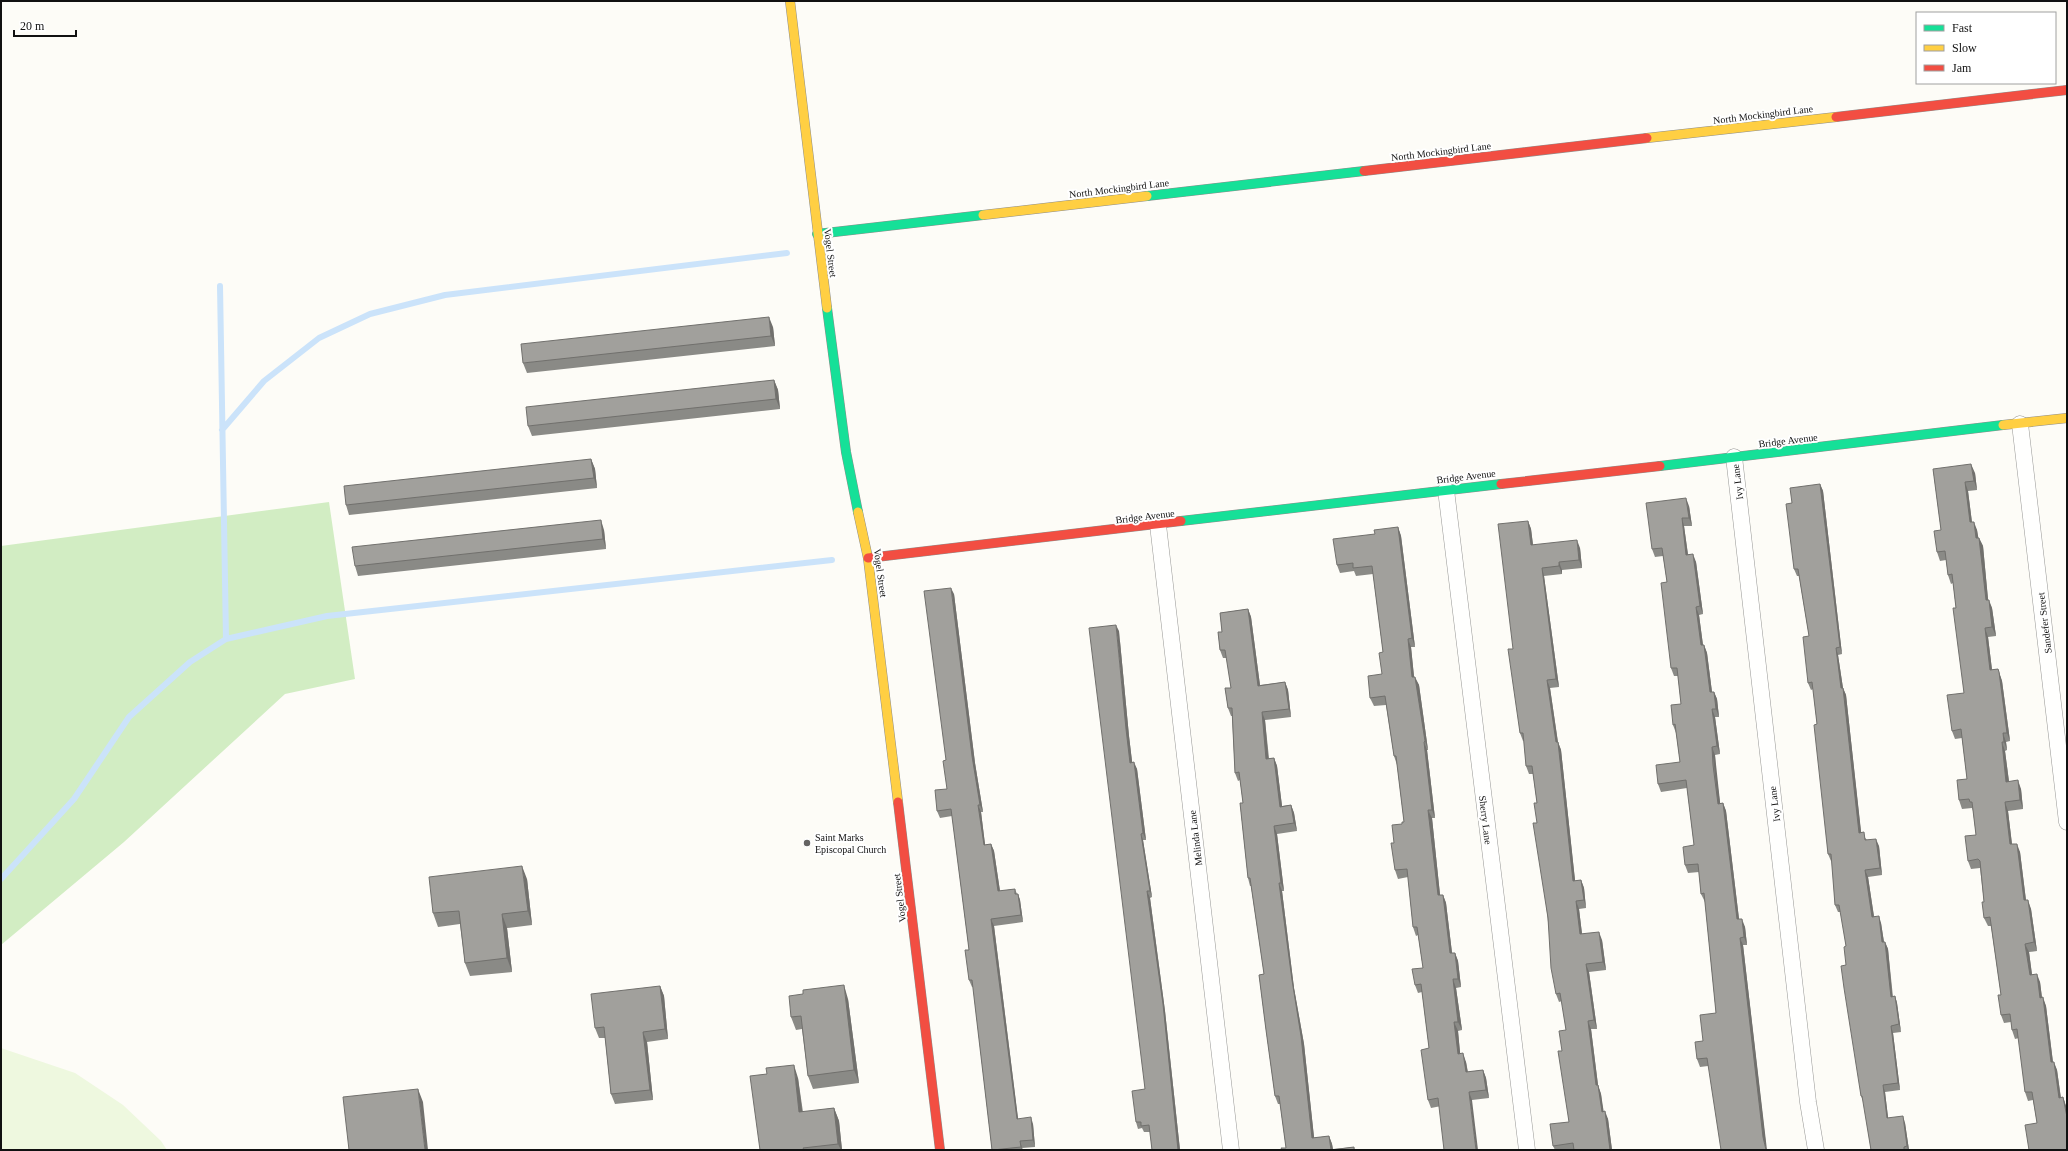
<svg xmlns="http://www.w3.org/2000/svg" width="2068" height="1151" font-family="Georgia,serif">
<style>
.forest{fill:#d2edc3}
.pitch{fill:#eef8df}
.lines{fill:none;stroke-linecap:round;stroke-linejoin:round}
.stream{stroke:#cbe3fa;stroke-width:6}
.street-casing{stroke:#979795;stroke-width:17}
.fast-casing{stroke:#8e8d8b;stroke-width:10}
.slow-casing{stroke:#8e8d8b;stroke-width:10}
.jam-casing{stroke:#8e8d8b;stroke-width:10}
.street{stroke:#fffffe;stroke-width:16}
.fast{stroke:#16e098;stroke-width:9}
.slow{stroke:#ffcf43;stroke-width:9}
.jam{stroke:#f24e42;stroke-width:9}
.wall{fill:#8a8a86}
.shaded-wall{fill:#71706d}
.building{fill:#a1a09c;stroke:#71706d}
.poi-dot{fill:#646362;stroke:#fff;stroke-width:1.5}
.labels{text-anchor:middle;stroke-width:4;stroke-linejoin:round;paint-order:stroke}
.street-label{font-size:10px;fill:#111;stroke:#fff}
.poi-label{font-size:10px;fill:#111;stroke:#fff;text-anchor:start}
</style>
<rect width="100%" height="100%" fill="#fdfcf7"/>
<path class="forest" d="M329,502L355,679L285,694L124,842L1,945V546Z"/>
<path class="pitch" d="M1,1048L75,1073L123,1105L161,1141L167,1150H1Z"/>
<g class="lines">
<path class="stream" d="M220,286L226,639
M222,430L264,381L319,338L370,314L445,295L787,253
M1,879L74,799L129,717L190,662L226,639L327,616L832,560"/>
<g class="street-casing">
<path id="street" d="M2020,424L2067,822
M1734,457L1808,1102L1816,1150
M1446,490L1527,1150
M1158,525L1231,1150"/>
</g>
<g class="fast-casing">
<path id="fast" d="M1147,196L1364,171
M817,234L983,215
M827,308L846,452L858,512
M1660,466L2003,425
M1181,521L1501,484"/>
</g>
<g class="slow-casing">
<path id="slow" d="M790,1L827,308
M1647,138L1836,117
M983,215L1147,196
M2003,425L2067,418
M858,512L868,558L898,802"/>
</g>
<g class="jam-casing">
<path id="jam" d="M1836,117L2067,90
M1364,171L1647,138
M1501,484L1660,466
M868,558L1181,521
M898,802L940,1150"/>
</g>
<use href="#street" class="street"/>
<use href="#fast" class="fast"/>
<use href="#slow" class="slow"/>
<use href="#jam" class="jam"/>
</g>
<path class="wall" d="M773,327L775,346L527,373L523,363Z
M774,380L778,390L780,409L532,436L528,426Z
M591,459L595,469L597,488L349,515L346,505Z
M1933,469L1975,473L1977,490L1968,491L1972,522L1977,530L1978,538H1979L1983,546L1988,600L1992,608L1996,636L1988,637L1992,670L1998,669L2002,681L2010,741L2006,742L2007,750L2005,751L2009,781L2021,789L2023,809L2008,811L2012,844L2020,852L2026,900L2031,909L2037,951L2029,952L2032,974L2040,982L2042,998L2046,1006L2053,1062L2057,1070L2061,1098L2063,1097L2067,1109V1150L2037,1123L2033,1100L2028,1101L2025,1092L2019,1038L2015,1039L2012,1030L2011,1022L2004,1023L2001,1015V995L1991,926H1988L1984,918V902L1980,868L1971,869L1968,861L1976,835L1973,811L1972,808L1962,809L1959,800L1967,779L1962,738L1955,739L1952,731L1964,693L1956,608L1953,583L1951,584L1948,575L1946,560L1940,561L1937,552L1941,530Z
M1820,484L1823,491L1842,654L1838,655L1843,688L1846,695L1861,833L1867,840L1879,846L1882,875L1868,877L1874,916L1881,923L1884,942H1885L1888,949L1893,997L1895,996L1897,1003L1901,1032L1893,1033L1900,1090L1885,1092L1888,1118L1905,1123L1909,1150H1871L1864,1103L1861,1096L1846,965V946L1841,912H1838L1835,905L1832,861H1831L1828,854L1817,724L1813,689L1811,690L1808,683L1809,636L1799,576H1797L1794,569L1792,503Z
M1689,506L1692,526H1684L1688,554L1696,562L1703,614L1699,615L1703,645H1704L1707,653L1712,692H1714L1717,699L1719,717H1715L1720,754L1715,755L1716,773L1720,803H1723L1726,811L1739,919L1745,927L1747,945H1743L1766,1145L1708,1066L1700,1067L1697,1059L1703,1041L1716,1013L1705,902L1701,894L1699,872L1688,873L1685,865L1694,845L1687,788L1661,792L1658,784L1680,762L1676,732V733L1673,725L1681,704L1678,676H1674L1671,668L1667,582L1663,556L1655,557L1652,549Z
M1528,521L1531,529L1533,545L1580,548L1582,568L1562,570V574L1544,576L1559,687L1550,688L1558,742L1561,750L1575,881L1581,880L1584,888L1586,908L1579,909L1582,934L1602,940L1606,970L1589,972L1597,1029H1591L1598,1085L1601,1094L1603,1112L1608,1119L1612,1150H1555L1553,1146L1569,1122L1562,1051L1566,1030L1562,1001L1559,1002L1556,994L1537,823V803L1533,774H1529L1526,766L1524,741H1523L1520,733L1513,649Z
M1398,527L1401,536L1415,647H1411L1414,677L1419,685L1428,750H1427L1435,818H1432L1440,895H1443L1446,903L1452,953H1455L1458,961L1461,987L1456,988L1462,1030L1458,1031L1460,1054L1466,1062L1468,1072L1483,1070L1486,1078L1489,1098L1472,1100L1431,1108L1428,1100L1429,1048L1422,992L1418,993L1415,985L1423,968L1418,935L1416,936L1413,927L1408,877L1398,879L1395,870L1394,843L1402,824L1404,822L1397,765L1394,756L1386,705L1374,706L1370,698L1382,674L1383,652L1373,574L1356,576L1354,571L1340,573L1337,565L1375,534Z
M604,530L606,549L358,576L355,566Z
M954,594L975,763L983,812H981L985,845L991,844L994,851L1000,891L1015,889L1017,894H1018L1020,900L1023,922L994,926L1018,1119L1033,1124L1035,1147L1022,1148L1023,1150H992L973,987H972L969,980V950L967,934L952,816L940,818L937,811L947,789L946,760Z
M1248,609L1251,617L1260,685L1285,682L1288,690L1291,717L1265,720L1269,758H1274L1277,766L1282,806L1291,805L1294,813L1297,831L1277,834L1284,891H1282L1294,988L1304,1044L1314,1138L1329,1136L1332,1144L1333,1149L1354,1147L1355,1150H1282L1281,1148H1286L1280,1104H1278L1275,1096L1266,1030L1259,975L1264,974L1251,886H1250L1248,878L1240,803H1243L1240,780L1238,781L1235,773L1232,716H1231L1228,708L1225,688H1231L1227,658H1223L1220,650L1218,632H1222L1220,613Z
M1119,631L1129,736L1132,762L1137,769L1146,840H1143L1152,897L1150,898L1165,1011L1180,1150H1152L1150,1132H1144L1142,1128L1138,1129L1136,1122L1145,1089Z
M527,879L532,925L507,928L512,972L470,976L465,963L460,924L438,927L433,913Z
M660,986L664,996L668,1039L647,1042L653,1100L615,1104L611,1094L605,1038H599L595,1028Z
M803,994L848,999L859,1083L813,1089L808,1076L802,1029L796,1030L791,1017Z
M798,1078L803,1112L834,1108L839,1121L842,1150H760Z"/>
<path class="shaded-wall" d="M769,317L773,327L775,346L771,336Z
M774,380L778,390L780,409L776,399Z
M591,459L595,469L597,488L594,478Z
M1971,464L1975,473L1977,490L1974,481Z
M1965,482L1968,491L1973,531L1970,522Z
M1820,484L1823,491L1842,654L1840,647Z
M1686,498L1689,506L1692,526L1689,518Z
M1682,518L1684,526L1689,563L1686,555Z
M601,520L604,530L606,549L603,539Z
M1528,521L1531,529L1534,553L1531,545Z
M1974,522L1977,530L1980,547L1976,538Z
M1398,527L1401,536L1415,647L1412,638Z
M1979,538L1983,546L1989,609L1986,600Z
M1577,540L1580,548L1582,568L1579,560Z
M1693,554L1696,562L1703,614L1700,606Z
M1559,562L1562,570V574L1559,566Z
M1542,568L1544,576L1559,687L1556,679Z
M951,588L954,594L975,763L983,812L980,805L972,756Z
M1989,600L1992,608L1996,636L1992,627Z
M1696,607L1699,615L1704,653L1701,645Z
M1248,609L1251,617L1261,693L1258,686Z
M1116,625L1119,631L1129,736L1133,769L1130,763L1126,729Z
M1985,628L1988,637L1993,678L1990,670Z
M1408,639L1411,647L1415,686L1412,677Z
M1704,645L1707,653L1713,700L1710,692Z
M1836,648L1838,655L1844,695L1841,688Z
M1998,669L2002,681L2010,741L2007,733Z
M1415,677L1419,685L1428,750L1425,741Z
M1547,680L1550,688L1559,750L1556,742Z
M1285,682L1288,690L1291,717L1289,709Z
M1843,688L1846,695L1862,840L1859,833Z
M1714,692L1717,699L1719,717L1716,709Z
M1712,709L1715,717L1720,754L1717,746Z
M1262,712L1265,720L1269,766L1266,759Z
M2003,733L2006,742L2007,750L2004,742Z
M1424,742L1427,750L1435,818L1432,810Z
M1558,742L1561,750L1576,889L1573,881Z
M2002,742L2005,751L2010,790L2006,782Z
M1712,747L1715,755L1721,811L1718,804Z
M1274,758L1277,766L1283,814L1280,807Z
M1134,762L1137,769L1146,840L1143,833Z
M2018,780L2021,789L2023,809L2020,800Z
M2005,802L2008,811L2013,853L2010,844Z
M1723,803L1726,811L1740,927L1737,919Z
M978,805L981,812L986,852L984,845Z
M1291,805L1294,813L1297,831L1294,823Z
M1428,810L1432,818L1441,904L1438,895Z
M1274,826L1277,834L1284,891L1281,883Z
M1141,834L1143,840L1152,897L1150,891Z
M1876,839L1879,846L1882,875L1880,868Z
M991,844L994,851L1001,898L998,891Z
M2017,844L2020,852L2027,909L2024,900Z
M522,866L527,879L532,925L528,911Z
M1865,870L1868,877L1875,924L1872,917Z
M1581,880L1584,888L1586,908L1584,900Z
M1279,883L1282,891L1294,988L1304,1044L1315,1146L1312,1138Z
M1147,891L1150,898L1165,1011L1180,1150H1178Z
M1018,894L1020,900L1023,922L1021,915Z
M1443,895L1446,903L1453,961L1450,953Z
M2028,900L2031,909L2037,951L2034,942Z
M1576,901L1579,909L1583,942L1580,934Z
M502,914L507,928L512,972L507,958Z
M1879,916L1881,923L1885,949L1882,942Z
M991,919L994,926L1019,1126L1017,1119Z
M1742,919L1745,927L1747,945L1744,937Z
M1599,932L1602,940L1606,970L1603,962Z
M1740,938L1743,945L1767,1150H1766L1763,1137Z
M1885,942L1888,949L1893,1004L1891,997Z
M2025,944L2029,952L2033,983L2030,975Z
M1455,953L1458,961L1461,987L1458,979Z
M1586,964L1589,972L1597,1029L1594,1020Z
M2037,974L2040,982L2043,1006L2040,998Z
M1453,979L1456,988L1462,1030L1458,1022Z
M844,985L848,999L859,1083L854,1070Z
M660,986L664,996L668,1039L665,1029Z
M1895,996L1897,1003L1901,1032L1899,1024Z
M2043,997L2046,1006L2054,1071L2051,1062Z
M1588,1021L1591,1029L1599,1093L1596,1085Z
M1454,1022L1458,1031L1461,1062L1458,1054Z
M1891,1026L1893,1033L1900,1090L1898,1083Z
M643,1032L647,1042L653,1100L650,1090Z
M1463,1053L1466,1062L1469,1081L1466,1072Z
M2054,1062L2057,1070L2062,1107L2059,1098Z
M794,1065L798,1078L804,1126L799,1112Z
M1483,1070L1486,1078L1489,1098L1486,1090Z
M1598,1085L1601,1094L1605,1120L1602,1112Z
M1883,1085L1885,1092L1889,1125L1887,1118Z
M418,1089L423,1102L428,1150H425Z
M1469,1092L1472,1100L1478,1150H1476Z
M2063,1097L2066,1106L2067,1117Z
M834,1108L839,1121L842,1150H841L838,1144Z
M1605,1111L1608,1119L1612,1150H1610Z
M1903,1116L1905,1123L1909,1150H1908L1907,1146Z
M1031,1117L1033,1124L1035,1147L1033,1140Z
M1329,1136L1332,1144L1333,1150H1331Z
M1020,1141L1022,1148L1023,1150H1022L1021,1147Z"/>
<path class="building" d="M769,317L771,336L523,363L521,344Z
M774,380L776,399L528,426L526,407Z
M591,459L594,478L346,505L344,486Z
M1971,464L1974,481L1965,482L1970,522H1974L1976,538H1979L1986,600H1989L1992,627L1985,628L1990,670L1998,669L1999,672L2007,733H2003L2004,742H2002L2006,782L2018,780L2020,800L2005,802L2010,844H2017L2024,900H2028L2034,942L2025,944L2030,975L2037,974L2040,998L2043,997L2051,1062H2054L2059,1098L2063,1097L2067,1117V1150H2029L2025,1125L2037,1123L2032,1092H2025L2017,1029L2012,1030L2010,1014L2001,1015L1998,995H2001L1990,917L1984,918L1982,902H1984L1980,861L1978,859L1968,861L1965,836L1976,835L1972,802H1970L1969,799L1959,800L1957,780L1967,779L1961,729L1952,731L1947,695L1964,693L1953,608H1956L1952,574L1948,575L1945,551L1937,552L1934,531L1941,530L1933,469Z
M1820,484L1840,647L1836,648L1841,688H1843L1859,833L1864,832L1865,840L1876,839L1880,868L1865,870L1872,917L1879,916L1882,942H1885L1891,997L1895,996L1899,1024L1891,1026L1898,1083L1883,1085L1887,1118L1903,1116L1907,1146L1904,1147V1150H1871L1862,1096H1861L1844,988L1841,966L1846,965L1844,947L1846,946L1839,905H1835L1831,854H1828L1814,725L1817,724L1812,682L1808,683L1803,637L1809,636L1798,569H1794L1786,504L1792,503L1790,488Z
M1686,498L1689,518H1682L1686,555L1693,554L1700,606L1696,607L1701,645H1704L1710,692H1714L1716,709H1712L1717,746L1712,747L1713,765L1718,804L1723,803L1737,919H1742L1744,937L1740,938L1763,1137L1766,1150H1721L1707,1058L1697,1059L1695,1042L1703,1041L1700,1015L1716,1013L1704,893L1701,894L1698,864L1685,865L1683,847L1694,845L1686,780L1658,784L1656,765L1680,762L1675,724L1673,725L1671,705L1681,704L1677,668H1671L1661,583L1667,582L1662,548L1652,549L1646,503Z
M601,520L603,539L355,566L352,547Z
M1528,521L1531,545L1577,540L1579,560L1559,562V566L1542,568L1556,679L1547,680L1556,742H1558L1573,881L1581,880L1584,900L1576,901L1580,934L1599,932L1603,962L1586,964L1594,1020L1588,1021L1596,1085H1598L1602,1112L1605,1111L1610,1150H1574L1573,1143L1553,1146L1550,1124L1569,1122L1558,1051H1562L1559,1031L1566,1030L1560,993L1556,994L1551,968L1548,918L1533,823H1537L1534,803H1537L1532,766H1526L1523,733H1520L1508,649H1513L1498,524Z
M1398,527L1412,638L1408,639L1412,677H1415L1425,741L1424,742L1432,810H1428L1438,895H1443L1450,953H1455L1458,979H1453L1458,1022H1454L1458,1054L1463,1053L1466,1072L1483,1070L1486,1090L1469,1092L1476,1150H1444L1438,1098L1428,1100L1421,1050L1429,1048L1421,984L1415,985L1412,969L1423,968L1417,927H1413L1407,869L1395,870L1391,843H1394L1392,825L1402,824V822H1404L1396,756H1394L1385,696L1370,698L1368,676L1382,674L1379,653L1383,652L1372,566L1353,568V563L1337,565L1333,539L1375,534L1374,530Z
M951,588L972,756L980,805H978L984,845L991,844L998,891L1015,889V894H1018L1021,915L991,919L1017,1119L1031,1117L1033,1140L1020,1141L1021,1147L993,1150H992L972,980H969L965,950H969L967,934L951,809L937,811L935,790L947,789L943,761L946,760L924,591Z
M1248,609L1258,686L1285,682L1289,709L1262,712L1266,759L1274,758L1280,807L1291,805L1294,823L1274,826L1281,883H1279L1292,980L1301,1036L1312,1138L1329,1136L1331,1150L1354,1147V1150H1282L1281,1148H1286L1279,1096H1275L1266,1030L1259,975L1264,974L1250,878H1248L1240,803H1243L1239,772L1235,773L1232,708H1228L1225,688H1231L1225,650H1220L1218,632H1222L1220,613Z
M1116,625L1126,729L1130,763L1134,762L1143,833L1141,834L1150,891H1147L1163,1004L1178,1150H1152L1149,1125L1141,1126V1122H1136L1132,1091L1145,1089L1089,628Z
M522,866L528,911L502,914L507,958L465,963L459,911L433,913L429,877Z
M844,985L854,1070L808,1076L801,1016L791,1017L789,996L803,994V990Z
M660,986L665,1029L643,1032L650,1090L611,1094L604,1027L595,1028L591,994Z
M794,1065L799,1112L834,1108L838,1144L803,1148L804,1150H760L750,1076L767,1074L766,1068Z
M418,1089L425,1150H349L343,1097Z"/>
<circle class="poi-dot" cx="807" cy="843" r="4"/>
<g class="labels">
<g class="street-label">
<text transform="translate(1763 114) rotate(-7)" y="4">North Mockingbird Lane</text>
<text transform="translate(1441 151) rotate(-7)" y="4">North Mockingbird Lane</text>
<text transform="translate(1119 188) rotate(-7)" y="4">North Mockingbird Lane</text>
<text transform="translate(831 253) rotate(83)" y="4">Vogel Street</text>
<text transform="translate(1788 440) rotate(-7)" y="4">Bridge Avenue</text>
<text transform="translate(1466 476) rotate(-7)" y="4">Bridge Avenue</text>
<text transform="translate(1737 482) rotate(-97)" y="4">Ivy Lane</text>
<text transform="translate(1145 516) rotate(-7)" y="4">Bridge Avenue</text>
<text transform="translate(881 573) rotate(82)" y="4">Vogel Street</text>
<text transform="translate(2044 623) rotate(-97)" y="4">Sandefer Street</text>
<text transform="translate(1774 804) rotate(-97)" y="4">Ivy Lane</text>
<text transform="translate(1486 820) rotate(83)" y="4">Sherry Lane</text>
<text transform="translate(1195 838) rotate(-97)" y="4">Melinda Lane</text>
<text transform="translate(899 898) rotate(-97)" y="4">Vogel Street</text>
</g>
<g class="poi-label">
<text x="815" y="841">Saint Marks<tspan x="815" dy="12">Episcopal Church</tspan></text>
</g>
</g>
<rect width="2068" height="1151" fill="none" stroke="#111111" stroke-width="4"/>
<rect x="1916" y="12" width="140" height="72" fill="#ffffff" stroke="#a0a0a0"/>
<rect x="1924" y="25" width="20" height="6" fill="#16e098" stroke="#a0a0a0"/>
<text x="1952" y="32" font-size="12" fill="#111111">Fast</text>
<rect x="1924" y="45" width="20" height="6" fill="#ffcf43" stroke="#a0a0a0"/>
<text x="1952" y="52" font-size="12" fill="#111111">Slow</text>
<rect x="1924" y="65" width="20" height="6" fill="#f24e42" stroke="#a0a0a0"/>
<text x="1952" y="72" font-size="12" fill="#111111">Jam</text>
<path d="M14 30v6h62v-6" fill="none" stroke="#111111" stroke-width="2"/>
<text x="20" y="30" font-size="12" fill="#111111" stroke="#ffffff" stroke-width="3" paint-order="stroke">20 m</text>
</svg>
